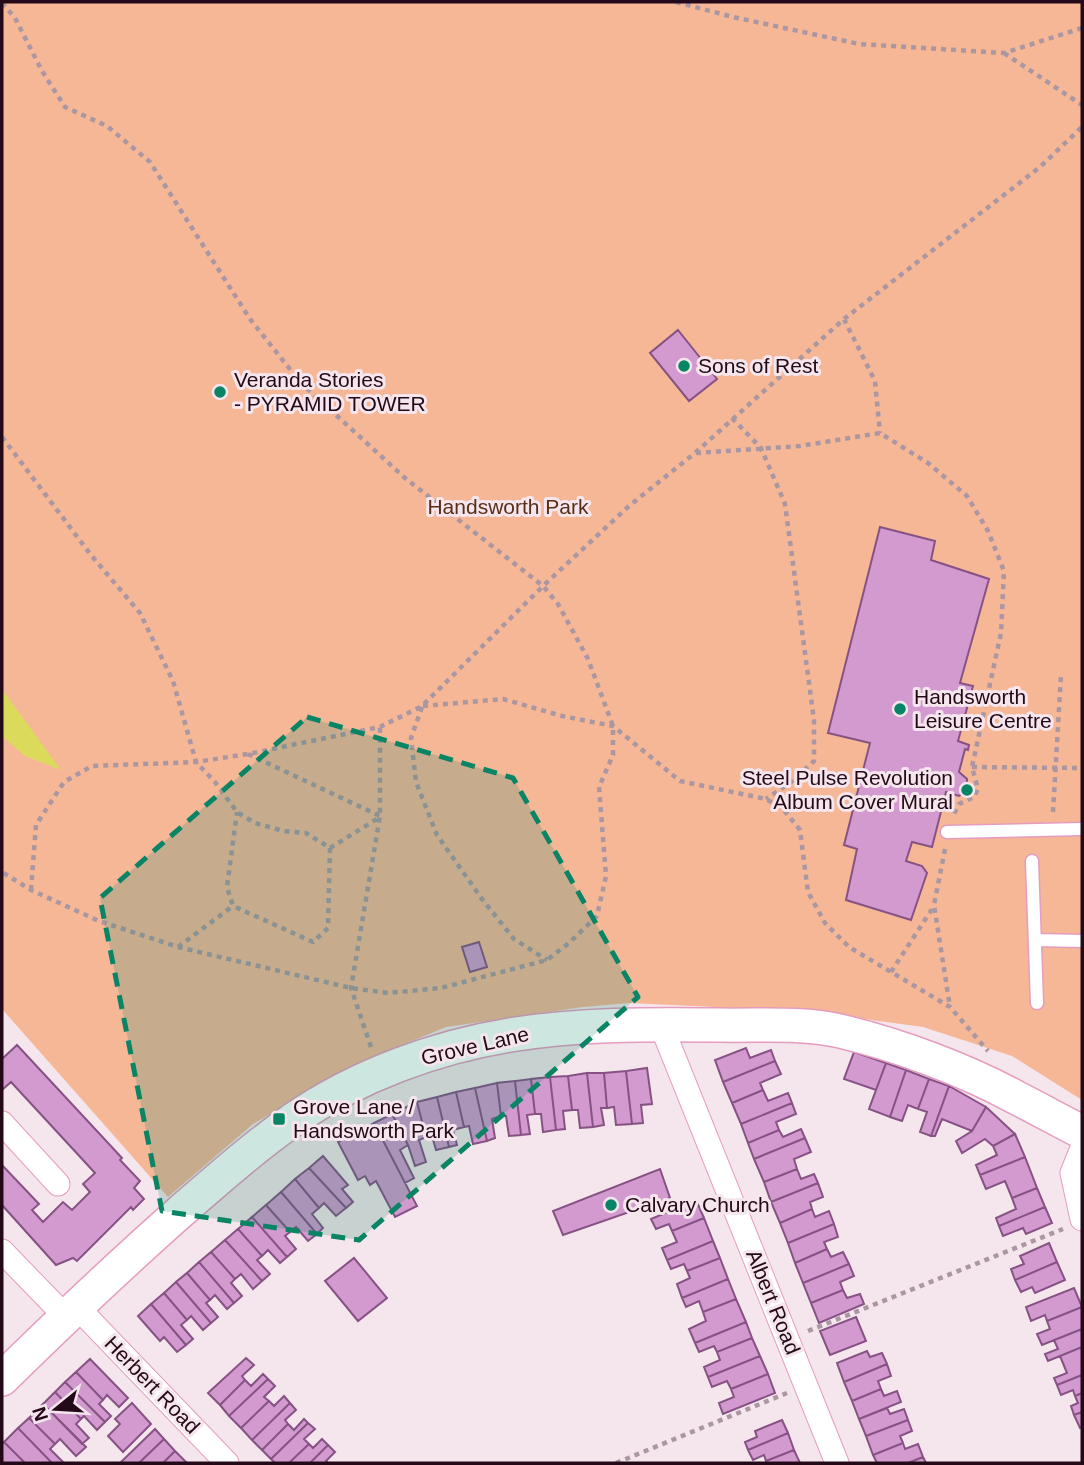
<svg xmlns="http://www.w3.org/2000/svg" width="1084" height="1465" font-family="Helvetica,sans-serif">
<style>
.green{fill:#f6b796}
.water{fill:#dcda5a}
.building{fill:#d39acf;stroke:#865284;stroke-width:2}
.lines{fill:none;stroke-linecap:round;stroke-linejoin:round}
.lane-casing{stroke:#e59cc0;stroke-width:15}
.street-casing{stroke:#e59cc0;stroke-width:25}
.secondary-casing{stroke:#e59cc0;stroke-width:36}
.path{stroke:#ab97a1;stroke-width:4.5;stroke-dasharray:5 5;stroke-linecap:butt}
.lane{stroke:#fff;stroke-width:12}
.street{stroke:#fff;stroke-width:23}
.secondary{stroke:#fff;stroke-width:33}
.marked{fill:#098465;fill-opacity:0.2;stroke:#098465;stroke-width:5;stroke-dasharray:14 9;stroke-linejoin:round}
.poi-dot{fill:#098465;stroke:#f5e5ec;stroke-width:2.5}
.labels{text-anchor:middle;stroke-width:6;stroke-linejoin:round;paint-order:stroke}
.poi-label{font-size:21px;fill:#240a18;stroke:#f5e5ec;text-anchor:start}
.park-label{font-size:21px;fill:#592e16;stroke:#f5e5ec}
.street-label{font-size:21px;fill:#240a18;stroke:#f5e5ec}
</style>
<rect width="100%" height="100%" fill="#f5e5ec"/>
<path class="green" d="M2,2H1082V1100L1012,1056L923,1027L835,1015L715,1007L629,1003L583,1007L446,1027L351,1066L253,1124L168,1197L2,1009Z"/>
<path class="water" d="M2,690L6,695L61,770L25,756L2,736Z"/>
<path class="building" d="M678,330L717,379L689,401L650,353Z
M880,527L935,541L931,560L989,579L960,683L973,686L958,741L969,745L968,750L965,749L959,772L967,779V790L959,796L946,792L932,847L912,842L906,861L922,866L927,873L911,920L846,900L857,849L844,845L870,743L828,733Z
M479,942L487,967L470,972L462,947Z
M17,1045L122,1158L120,1160L140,1181L134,1188L144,1199L133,1210L131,1207L77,1261L73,1258L56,1265L2,1205V1165L39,1204L32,1210L43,1222L63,1202L72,1210L90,1192L83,1184L95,1173L11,1082L2,1090V1059Z
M746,1048L750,1058L771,1050L775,1061L723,1082L715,1060Z
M854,1052L886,1063L876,1090L844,1079Z
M775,1061L781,1074L760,1083L763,1090L732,1103L723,1082Z
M886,1063L906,1070L890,1117L869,1109Z
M647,1068L652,1104L641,1105L643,1123L632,1124L626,1071Z
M906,1070L929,1079L918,1109L908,1105L902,1121L890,1117Z
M626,1071L632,1124L616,1125L614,1107L607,1108L604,1073Z
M587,1073L593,1127L580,1128L578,1110H572L568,1076Z
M587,1073H604L607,1108H601L604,1125L593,1127Z
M568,1076L572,1110L563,1111L565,1129L556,1130L550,1077Z
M550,1077L556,1130L543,1132L541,1114H535L531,1079Z
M531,1079L535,1114L527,1115L530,1134L521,1135L515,1081Z
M929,1079L949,1086L931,1136L920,1132L927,1112L918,1109Z
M515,1081L521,1135L509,1136L506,1116H501L497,1083Z
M497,1083L501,1116L492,1119L495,1138L487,1141L475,1088Z
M949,1086L986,1107L972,1131L942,1119L935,1136H931Z
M475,1088L487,1141L473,1144L469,1126L464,1127L456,1092Z
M763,1090L768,1101L788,1093L792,1103L741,1124L732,1103Z
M456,1092L464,1127L453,1130L457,1145L449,1147L437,1097Z
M437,1097L449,1147L436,1150L432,1136L426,1137L417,1102Z
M417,1102L426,1137L419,1140L426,1162L415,1166L408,1145L392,1114Z
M792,1103L796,1114L776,1122L779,1130L748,1143L741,1124Z
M986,1107L1015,1134L993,1146L985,1139L962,1153L956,1141L972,1131Z
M392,1114L408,1145L400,1150L414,1178L405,1183L374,1123Z
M374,1123L417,1206L395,1217L376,1181L370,1185L365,1176L358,1180L338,1142Z
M801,1129L805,1138L754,1159L748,1143L779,1130L783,1137Z
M1015,1134L1025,1157L980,1175L976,1165L997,1155L993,1146Z
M805,1138L811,1152L794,1159L797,1169L764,1182L754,1159Z
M323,1156L348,1185L342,1189L353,1202L346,1208L309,1168Z
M1025,1157L1037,1188L1012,1198L1005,1181L986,1189L980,1175Z
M309,1168L346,1208L336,1216L324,1203L319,1208L295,1179Z
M660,1169L670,1198L563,1235L553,1211Z
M797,1169L801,1179L814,1174L818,1183L771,1202L764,1182Z
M295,1179L319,1208L312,1214L323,1228L317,1234L281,1192Z
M818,1183L823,1197L810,1202L812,1209L780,1223L771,1202Z
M1037,1188L1045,1207L999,1226L996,1218L1016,1209L1012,1198Z
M281,1192L317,1234L308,1241L296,1227L290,1232L266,1205Z
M696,1200L704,1218L672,1231L669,1224L656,1229L651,1219Z
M266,1205L290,1232L285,1236L296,1249L287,1257L252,1217Z
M1045,1207L1052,1223L1026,1234L1023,1228L1003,1236L999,1226Z
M812,1209L815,1217L829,1211L834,1224L788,1243L780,1223Z
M252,1217L287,1257L280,1263L268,1250L262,1256L238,1229Z
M704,1218L713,1241L667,1260L662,1248L677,1242L672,1231Z
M834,1224L838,1237L824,1242L827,1249L795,1263L788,1243Z
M238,1229L262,1256L257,1260L270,1274L262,1281L225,1240Z
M225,1240L262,1281L253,1289L241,1274L235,1279L211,1252Z
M713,1241L720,1258L687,1271L684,1264L671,1269L667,1260Z
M1049,1243L1057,1262L1015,1280L1011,1269L1024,1264L1020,1256Z
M827,1249L831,1257L843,1252L849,1264L803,1283L795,1263Z
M211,1252L235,1279L231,1283L242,1296L234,1303L199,1262Z
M354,1258L387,1298L358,1321L325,1281Z
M720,1258L728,1279L682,1298L677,1284L690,1278L687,1271Z
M199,1262L234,1303L227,1309L215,1295L210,1300L187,1273Z
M1057,1262L1065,1280L1035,1293L1032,1287L1021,1292L1015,1280Z
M849,1264L854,1276L840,1282L843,1290L811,1303L803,1283Z
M187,1273L210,1300L206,1303L218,1317L211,1323L176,1282Z
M728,1279L736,1299L703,1312L699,1301L686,1307L682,1298Z
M176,1282L211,1323L203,1330L191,1316L187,1320L164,1293Z
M1074,1288L1082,1307L1047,1321L1045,1315L1031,1321L1026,1307Z
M843,1290L847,1298L860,1294L864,1304L819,1323L811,1303Z
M164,1293L187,1320L181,1325L193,1339L186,1345L151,1304Z
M736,1299L746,1322L695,1343L689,1329L706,1321L703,1312Z
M151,1304L186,1345L177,1352L164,1337L160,1341L138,1316Z
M1082,1307V1329L1042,1345L1037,1334L1050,1329L1047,1321Z
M856,1317L866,1341L830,1355L820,1331Z
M746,1322L752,1338L717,1352L714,1346L699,1352L695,1343Z
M1082,1329V1347L1048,1361L1045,1354L1058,1349L1054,1340Z
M752,1338L760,1356L708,1377L704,1367L720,1360L717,1352Z
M1082,1347V1375L1057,1385L1054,1378L1067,1373L1060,1356Z
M867,1351L870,1357L882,1353L887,1364L844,1382L837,1363Z
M760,1356L768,1374L731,1389L727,1381L712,1387L708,1377Z
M246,1358L254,1365L242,1376L245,1380L220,1405L208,1393Z
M90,1359L128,1398L119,1407L107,1395L103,1400L76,1372Z
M887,1364L891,1376L878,1381L881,1389L852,1401L844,1382Z
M76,1372L103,1400L99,1404L111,1416L105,1422L65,1382Z
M263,1374L268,1379L229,1416L220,1405L245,1380L251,1386Z
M768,1374L775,1393L723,1414L719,1403L734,1397L731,1389Z
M1082,1375V1393L1075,1396L1073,1390L1061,1395L1057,1385Z
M268,1379L275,1386L264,1397L269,1401L241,1428L229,1416Z
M65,1382L105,1422L97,1430L84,1416L81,1419L55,1392Z
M881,1389L884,1396L897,1391L901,1402L859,1419L852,1401Z
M55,1392L81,1419L76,1424L89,1438L82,1444L43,1404Z
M1082,1393V1412L1074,1415L1071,1406L1078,1403L1075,1396Z
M284,1396L290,1403L252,1440L241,1428L269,1401L274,1406Z
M132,1403L151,1424L123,1452L108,1436L120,1424L115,1419Z
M290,1403L296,1410L285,1420L288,1424L262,1450L252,1440Z
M43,1404L86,1447L76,1456L60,1439L55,1444L29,1418Z
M887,1408L890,1414L904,1409L908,1420L866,1436L859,1419Z
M1082,1412V1427L1080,1428L1074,1415Z
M29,1418L55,1444L50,1449L63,1462L61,1463H52L18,1428Z
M304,1419L308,1423L271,1459L262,1450L288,1424L294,1430Z
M782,1420L788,1433L748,1450L745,1442L757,1437L755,1431Z
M908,1420L912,1431L900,1436L903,1443L873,1455L866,1436Z
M308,1423L315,1429L304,1439L309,1444L289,1463H275L271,1459Z
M18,1428L52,1463H25L4,1442Z
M155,1429L164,1439L139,1463H120Z
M788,1433L794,1450L766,1461L764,1455L753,1460L748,1450Z
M164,1439L175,1451L163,1463H139Z
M322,1439L328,1445L310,1463H289L309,1444L313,1448Z
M4,1442L25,1463H2V1444Z
M903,1443L905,1449L918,1444L923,1457L908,1463H877L873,1455Z
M328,1445L335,1452L326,1461L328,1463H310Z
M794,1450L800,1463H766V1461Z
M175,1451L186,1462L184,1463H163Z
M923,1457L926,1463H908Z"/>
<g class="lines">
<g class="lane-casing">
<path id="lane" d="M947,832L1082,829
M1032,861L1037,1003
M1036,940L1082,941"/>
</g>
<g class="street-casing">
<path id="street" d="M661,1025L837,1463
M2,1123L58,1184
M1082,1148L1072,1173L1082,1219
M2,1251L65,1316
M77,1307L227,1463"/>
</g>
<g class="secondary-casing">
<path id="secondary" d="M2,1379C60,1322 119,1266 180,1212C217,1180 254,1147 294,1119C357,1076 435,1047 510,1035C578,1024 649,1024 718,1025C759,1026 799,1022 840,1031C898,1045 964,1069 1017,1098C1039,1109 1060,1121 1082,1132"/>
</g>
<path class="path" d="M676,2L733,17L859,44L1004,53L1082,28
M2,3L15,18L42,71L65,107L107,126L150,162L250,319L301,383L405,478L543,586L558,604L588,659L613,726V755L599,787L606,876L597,916L569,943L547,960L441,988L388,993L351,988L178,947L99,921L31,890L2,872
M1004,53L1082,105
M844,319L875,381L880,433
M732,418L761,448L785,504L814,720V761L791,782L766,799
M2,437L91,555L140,613L173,681L196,762L215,782L237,812L255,823L283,831L306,833L330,848L328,928L313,942L233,906L227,887L237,812
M696,453L800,446L880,433L928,463L967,496L988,531L1004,571L1001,633L972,767L978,789L974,797L959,804L954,814
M423,706L503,699L562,716L613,726L680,781L766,799L783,809L800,830L808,892L825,923L849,947L950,1007L988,1051
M422,707L411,738L416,782L437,835L482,899L514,939L547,960
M248,754L380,816
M972,767L1082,768
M1053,812L1061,675
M330,848L380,817
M945,849L934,905L950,1007
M31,890L36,825L64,782L92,766L196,762L248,754L380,727L422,706L543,586L629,506L695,453L844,319L1040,167L1082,127
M178,947L233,906
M891,972L934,906
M371,1047L351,988L380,816V727
M808,1331L1063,1229
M616,1463L787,1393"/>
<use href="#lane" class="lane"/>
<use href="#street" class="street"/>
<use href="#secondary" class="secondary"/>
</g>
<path class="marked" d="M307,717L513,778L638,997L359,1240L162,1211L100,898Z"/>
<g class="poi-dot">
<circle cx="684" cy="366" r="7"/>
<circle cx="220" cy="392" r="7"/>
<circle cx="900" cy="709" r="7"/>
<circle cx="967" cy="790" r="7"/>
<rect x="272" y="1112" width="14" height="14" rx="3.5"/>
<circle cx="611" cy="1205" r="7"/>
</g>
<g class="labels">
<g class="poi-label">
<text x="698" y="373">Sons of Rest</text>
<text x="234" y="387">Veranda Stories<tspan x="234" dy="24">- PYRAMID TOWER</tspan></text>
<text x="914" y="704">Handsworth<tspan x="914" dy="24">Leisure Centre</tspan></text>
<text x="953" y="785" text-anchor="end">Steel Pulse Revolution<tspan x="953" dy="24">Album Cover Mural</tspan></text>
<text x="293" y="1114">Grove Lane /<tspan x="293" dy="24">Handsworth Park</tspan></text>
<text x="625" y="1212">Calvary Church</text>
</g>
<g class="park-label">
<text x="508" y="514">Handsworth Park</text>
</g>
<g class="street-label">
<text transform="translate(475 1046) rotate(-13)" y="7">Grove Lane</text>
<text transform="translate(773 1302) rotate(68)" y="7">Albert Road</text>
<text transform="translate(152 1385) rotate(46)" y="7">Herbert Road</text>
</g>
</g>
<rect width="1084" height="1465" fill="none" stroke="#240a18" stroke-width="7"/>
<g transform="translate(56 1409) rotate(252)" stroke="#f5e5ec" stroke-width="5" paint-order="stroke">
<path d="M0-5L12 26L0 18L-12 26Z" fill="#240a18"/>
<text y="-10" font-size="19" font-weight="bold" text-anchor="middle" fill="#240a18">N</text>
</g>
</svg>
